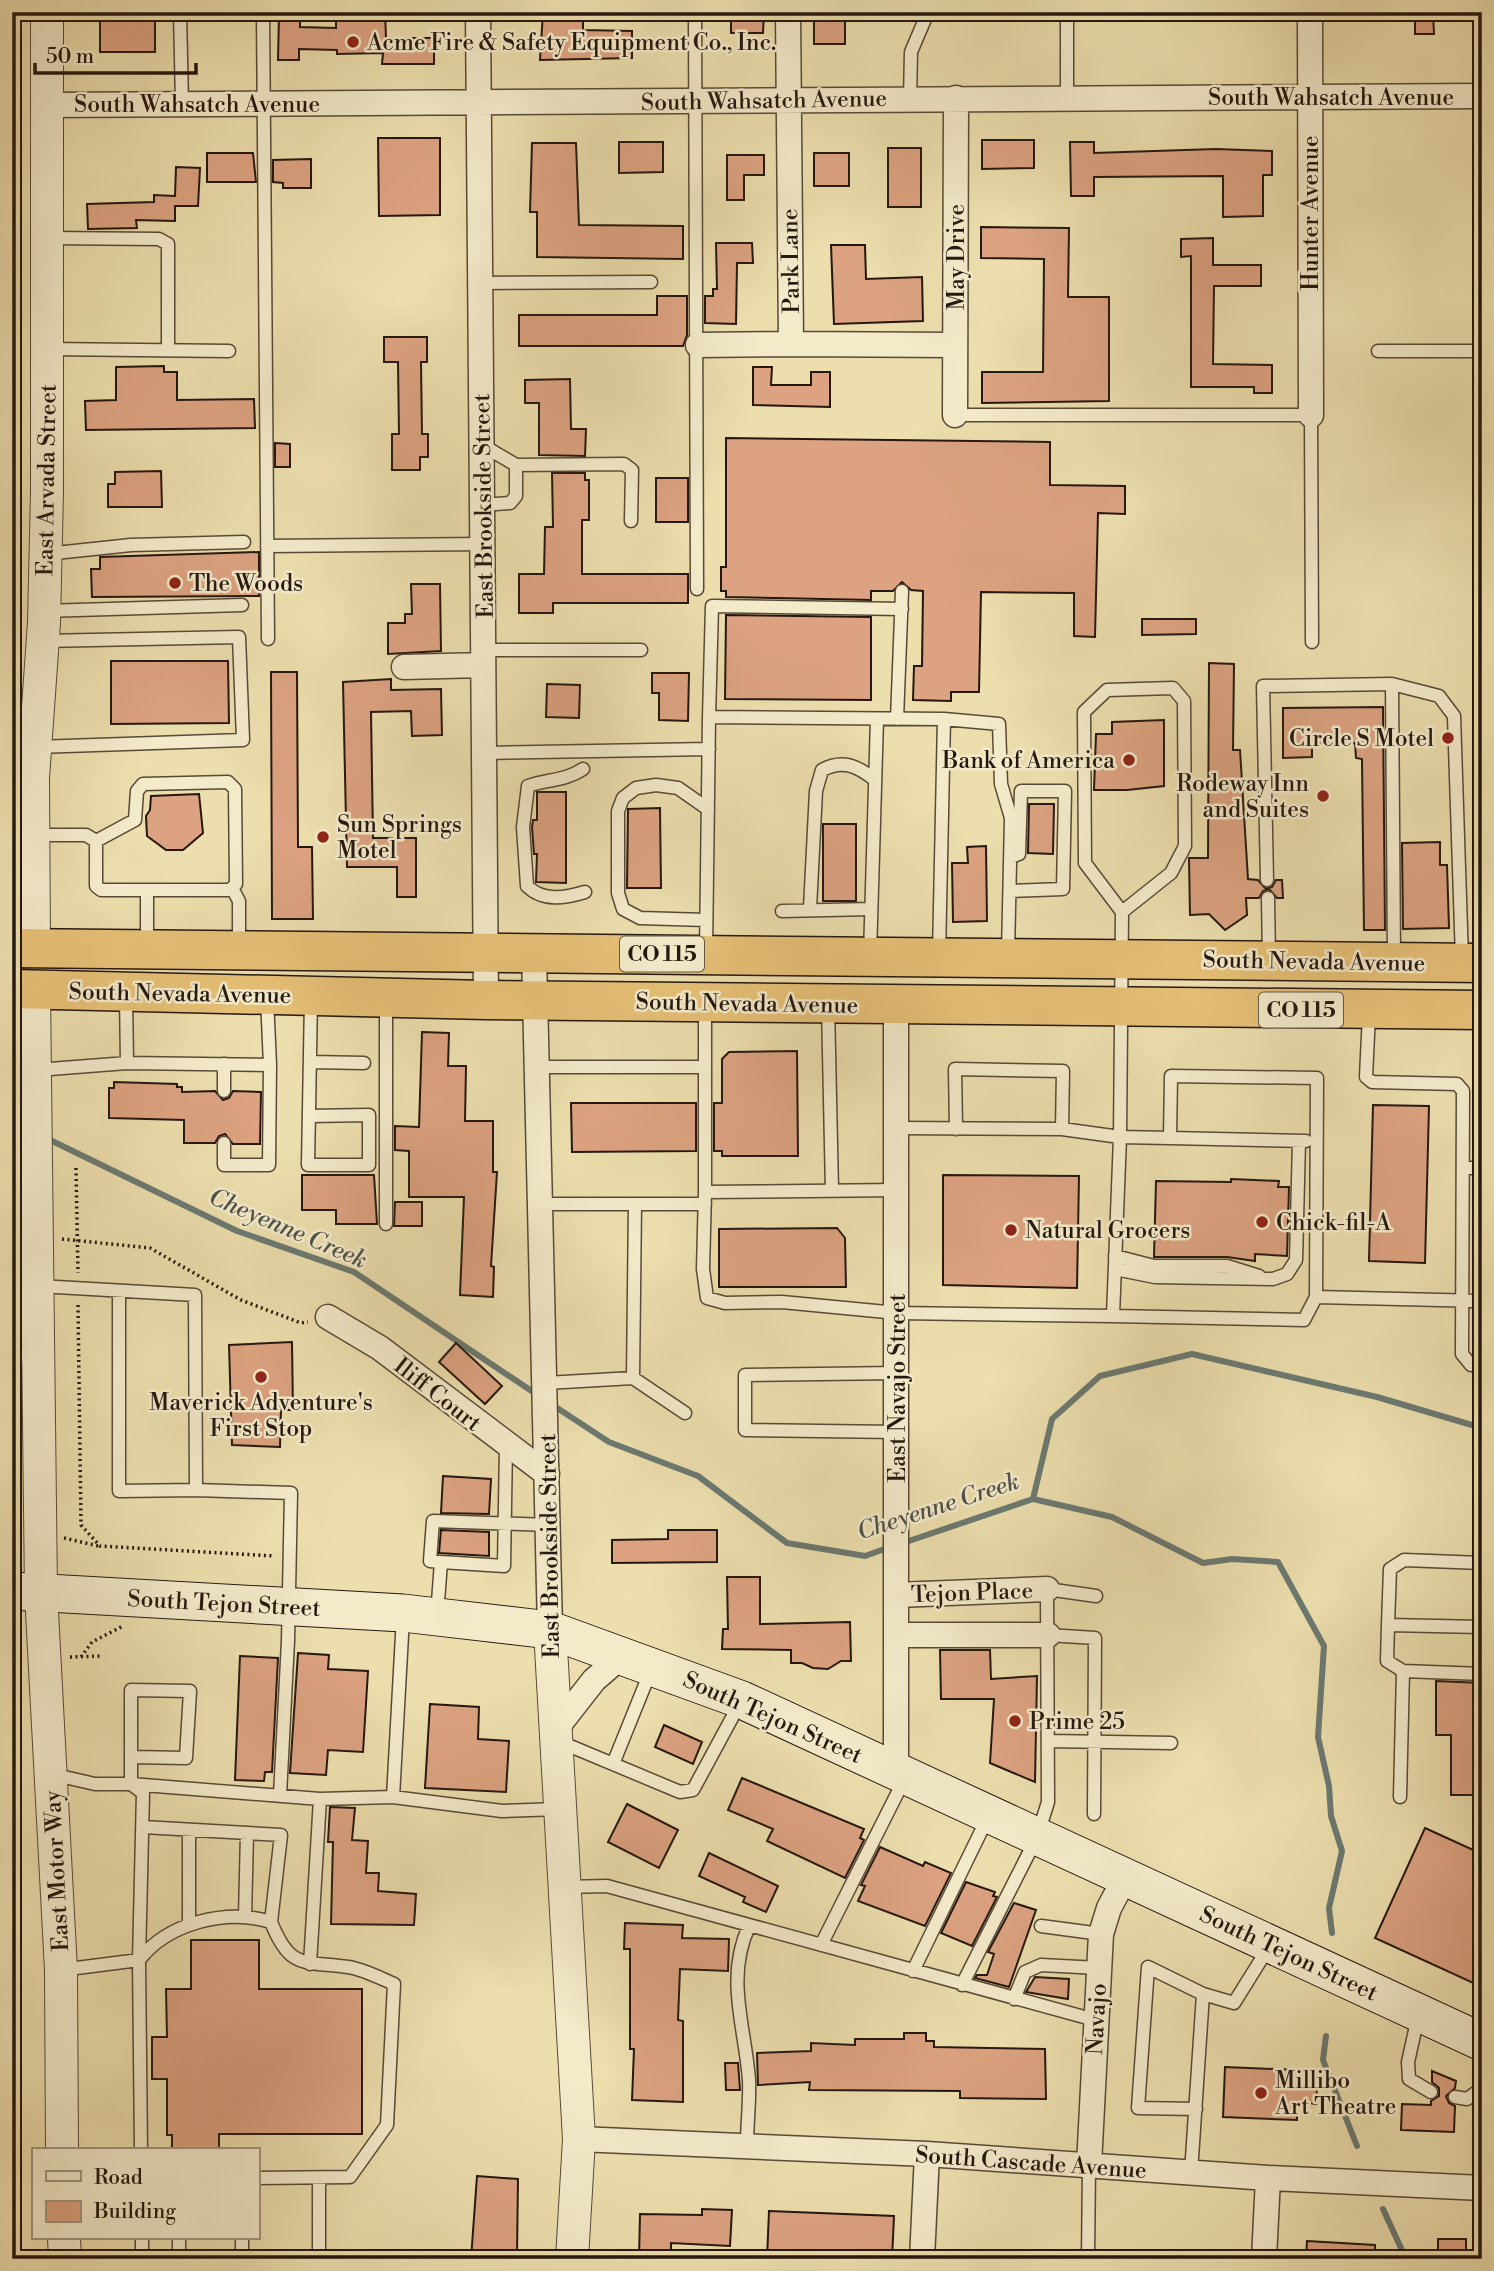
<svg xmlns="http://www.w3.org/2000/svg" width="1494" height="2271" font-family="'Libre Bodoni',serif">
<style>
.green{fill:#b2c28f;stroke:#6c6c50;stroke-width:2}
.lines{fill:none;stroke-linecap:round;stroke-linejoin:round}
.stream{stroke:#6b7971;stroke-width:6}
.building{fill:#dca281;stroke:#251710;stroke-width:2}
.service-casing{stroke:#574937;stroke-width:15}
.minor-casing{stroke:#574937;stroke-width:27}
.tertiary-casing{stroke:#574937;stroke-width:34}
.secondary-casing{stroke:#251710;stroke-width:39}
.trunk-casing{stroke:#251710;stroke-width:41}
.path{stroke:#251710;stroke-width:3.5;stroke-dasharray:2 3.5;stroke-linecap:butt}
.service{stroke:#f3eaca;stroke-width:12}
.minor{stroke:#f3eaca;stroke-width:24}
.tertiary{stroke:#f3eaca;stroke-width:32}
.secondary{stroke:#f3eaca;stroke-width:37}
.trunk{stroke:#e6bf76;stroke-width:38}
.poi-dot{fill:#8f2418;stroke:#f3eaca;stroke-width:2.5}
.labels{text-anchor:middle;stroke-width:5;stroke-linejoin:round;paint-order:stroke}
.shield{fill:#f3eaca;stroke:#635648;stroke-width:2}
.shield-label{font-size:21px;font-weight:bold;fill:#251710}
.poi-label{font-size:23px;fill:#251710;stroke:#f3eaca;text-anchor:start}
.street-label{font-size:23px;fill:#251710;stroke:#f3eaca}
.water-label{font-size:24px;font-style:italic;fill:#4e5048;stroke:#f3eaca}
</style>
<rect width="100%" height="100%" fill="#ecdead"/>
<filter id="stains"><feTurbulence type="fractalNoise" baseFrequency=".00286" numOctaves="4"/><feColorMatrix values="0 0 0 0 .2 0 0 0 0 .09 0 0 0 0 .02 0 0 0 .5 -.17"/></filter>
<radialGradient id="worn" r=".72"><stop offset=".6" stop-color="#630" stop-opacity="0"/><stop offset="1" stop-color="#630" stop-opacity=".3"/></radialGradient>
<path class="green" d="M12,1991L20,2061L16,2208L21,2259H12Z"/>
<g class="lines">
<path class="stream" d="M12,1122L26,1128
M46,1138L237,1231L354,1272L536,1394
M551,1404L609,1442L698,1476L787,1543L865,1556L890,1547
M1033,1499L1112,1517L1203,1563L1232,1559L1278,1562L1324,1646L1318,1737L1329,1786L1331,1816L1342,1851L1329,1908L1332,1933
M903,1543L1033,1499L1052,1419L1100,1376L1192,1354L1377,1397L1482,1428
M1326,2036L1323,2060L1357,2146
M1383,2209L1406,2259"/>
</g>
<path class="building" d="M108,12H155V52H100V20L107,19Z
M336,12H385L386,38H434V64H382L383,53L337,54V50L299,49V60H278L279,15H300V27L336,28Z
M543,12H583V30L632,31V58L540,60Z
M731,12H764L763,33H731Z
M1415,12H1433L1434,34H1415Z
M814,15H845V44H814Z
M378,138H440V215L379,216Z
M982,140H1034V168L982,169Z
M619,142H663V172L619,173Z
M1070,142H1094V153L1216,149L1272,151V175H1263V216L1223,217V176L1094,177V196H1071Z
M532,143H576L579,225L683,226V259L537,257V212H530Z
M888,148H921V207H888Z
M207,153H253L256,182H207Z
M814,153H849V186H814Z
M727,155H764V175H744V200H727Z
M311,159V188H283V183L273,182V160Z
M176,167L200,168L198,206H175V221L136,220L137,228L88,229L87,204L154,202V195L175,196Z
M981,227L1069,228L1068,297H1109V401L982,403V372H1043L1044,259L981,258Z
M1213,238V265H1261V286H1214L1213,364L1272,365V393H1254V387H1191V256L1181,257V239Z
M716,243H752L753,263H737L736,324L705,323V296H713V289H717Z
M831,245H865L866,279L922,277L923,321L834,324Z
M657,296H687V335L683,346H519V315H657Z
M384,337H427V362H421L422,434H428V457H420V470H392V434H399L398,362H384Z
M164,366V372H177V400L254,399L255,428L86,430L85,401L116,400V367Z
M753,367H772L771,385H811V372H830V407L753,405Z
M570,379L571,429H586L585,456L539,455V403H525V380Z
M726,438L1050,442V485L1125,486V514L1098,513L1095,637L1074,636V593L981,592L979,692H951V701L913,700L914,666H922L923,591L911,590L902,582L893,591H871V600L726,597V591H721V567H726Z
M275,443L290,444V467H275Z
M161,471L162,507H108V484H115V472Z
M552,473H585V480H589V520H582V574H688V603H553V613H519V574H544L545,527H553Z
M656,478H688V522H656Z
M259,552V596L92,597L91,569H100V557Z
M411,584H440L441,651L388,654V623H405V614H412Z
M726,615L871,617V700L725,699Z
M1142,619H1196V634L1142,635Z
M111,661H228L229,723L111,724Z
M1209,663L1234,664L1233,750H1240L1248,879L1258,880L1266,889L1272,887L1276,880H1282L1283,898H1277L1269,889L1263,891L1259,898H1246L1247,915L1225,930L1209,914L1190,915L1189,858H1208Z
M271,672H297L298,847H312L313,919H272Z
M652,673H689L688,721L659,720V693H652Z
M391,679V690L441,689L442,735L412,736L411,711L371,712L373,838H416V897H397V867H347L343,682Z
M547,684L580,685L579,718L546,717Z
M1383,707L1385,930H1364L1362,759L1356,758L1355,743L1312,744V757L1283,758V708Z
M1164,720V786L1127,790H1094L1096,734H1112V722Z
M537,792H566V883L536,882L537,854H534L532,827L533,820H537Z
M199,794L203,833L183,850H166L147,836L146,816L150,810L151,796Z
M1029,804H1054L1053,854L1028,853Z
M660,808L661,888H627L628,809Z
M823,824H856V901H823Z
M1440,842V865H1447L1449,928L1403,929L1402,843Z
M986,846L987,921L953,922L952,863H968L967,847Z
M422,1032L449,1033L448,1066H466L465,1121H493V1172H497L491,1266L494,1267L493,1297L460,1295L464,1197H409V1151L395,1150V1126L419,1127Z
M797,1051L798,1156H722V1151H714V1103H722V1059L729,1052Z
M114,1082L177,1084V1087H182V1092L215,1091L223,1100L229,1098L233,1091L261,1092L260,1144H233L225,1134L219,1136L215,1143H184V1120L109,1118V1088H114Z
M571,1103H696V1151L572,1152Z
M1373,1105L1429,1106L1425,1263L1369,1261Z
M302,1175H374L377,1224H336V1210H302Z
M943,1175L1079,1176L1077,1288L943,1285Z
M1231,1179L1279,1181L1278,1187H1289L1287,1256L1255,1254V1261L1227,1257H1154L1156,1181L1231,1182Z
M395,1202H422V1226H394Z
M837,1228L845,1238L846,1287H719V1229Z
M292,1342L293,1410H281L280,1447L232,1445L229,1345Z
M456,1343L502,1386L485,1404L439,1362Z
M443,1476L491,1479L489,1514L441,1513Z
M441,1530L489,1532V1556L439,1553Z
M668,1530H717V1562L612,1563V1540L668,1539Z
M727,1577H760V1624L850,1622L851,1661H841L828,1669L813,1668L802,1663H791V1650L722,1649L723,1629H728Z
M940,1650H990L991,1679L1037,1676L1035,1782L990,1763L994,1699H941Z
M298,1653L329,1655L328,1669L368,1671L363,1752L328,1750L326,1775L290,1773Z
M240,1656L278,1658L272,1772H265L264,1781L235,1780Z
M1436,1681L1482,1683V1795H1451V1735H1436Z
M430,1704L479,1707L478,1739L509,1741L506,1792L425,1788Z
M664,1725L702,1742L693,1764L655,1747Z
M742,1778L864,1829L860,1838L864,1840L845,1878L767,1841L773,1829L728,1810Z
M627,1804L678,1830L659,1868L608,1842Z
M330,1807L355,1808L352,1840L368,1841L366,1873H379L378,1891L416,1894L414,1925L331,1924L333,1842H328Z
M1425,1828L1482,1854V1987L1375,1938Z
M880,1847L923,1866L925,1862L951,1873L925,1926L858,1901L865,1886L861,1885Z
M709,1853L778,1886L766,1912L743,1902L745,1897L699,1876Z
M966,1882L995,1892L993,1896L997,1897L972,1946L941,1933Z
M1014,1903L1036,1910L1009,1987L975,1978L977,1975H987L994,1954L988,1952Z
M625,1923L683,1925L682,1938L729,1939L728,1971L680,1969L678,2020L683,2021V2102L632,2100L634,2049H630V1949H624Z
M191,1940H259V1989H362V2134H219V2150H172V2135H167V2079H152V2037H167L166,1989H191Z
M1035,1977L1069,1979L1068,1999L1026,1992Z
M904,2033H926V2041H934V2047L1045,2049L1046,2099L960,2098V2091L809,2090L810,2082L758,2085L757,2053L811,2051V2043L855,2045V2039H904Z
M725,2063H738L740,2090H726Z
M1225,2067L1299,2070L1298,2085L1317,2087L1316,2104L1297,2102V2120L1223,2117Z
M1432,2071L1456,2081L1455,2088L1446,2096L1449,2103L1455,2106L1454,2132L1401,2130L1402,2104L1431,2105V2101L1439,2096V2088L1432,2082Z
M477,2176L518,2179L517,2257L471,2259Z
M702,2209L732,2210L730,2246L671,2243V2259H639L640,2214L702,2215Z
M769,2211L894,2216L892,2259H767Z
M1438,2239H1466V2259H1438Z
M1307,2241L1375,2245V2259H1306Z"/>
<g class="lines">
<g class="service-casing">
<path id="service" d="M180,12L182,104
M263,12L268,639
M695,12L697,589
M1067,98V12
M910,99L911,52L928,12
M48,238L159,239L168,244V350
M480,283L651,282
M48,349L229,351
M1378,351H1482
M955,415H1311L1312,642
M482,445L516,465L624,464L632,470L631,521
M482,505L510,503L516,496V465
M267,546L483,544
M46,554L131,545L244,542
M44,611L242,605
M485,650H641
M1392,684L1439,696L1454,716L1462,959
M709,717L712,606L902,609
M897,719L902,591
M944,719L999,724L1001,784L1011,818L1008,953
M36,747L243,740L239,637L43,641
M486,753L709,749
M583,769C565,781 548,779 528,786L523,827L527,886C543,902 565,898 585,892
M34,835H86L96,841V886L101,890H230L236,884L235,789L228,782L143,784L137,791L135,820L96,841
M1267,880L1263,686L1392,684L1394,958
M232,888L239,901V946
M147,890V947
M1010,891L1063,889L1065,791H1021L1019,854L1011,857
M1268,898L1269,957
M810,908L816,791L822,770C843,759 858,766 875,780
M782,911L871,909
M706,920L640,918L623,909L618,893V811L623,798L636,788L656,785L678,788L708,809
M706,953L709,717L944,719L939,955
M870,955L877,719
M126,996L127,1063L270,1065L267,998
M828,1006L832,1191
M1369,1014L1366,1077L1372,1082L1457,1084L1463,1091L1462,1354L1471,1365H1482
M310,1062L364,1063
M224,1064V1091
M537,1067H705
M37,1070L127,1063
M309,1116L369,1115V1165H308L311,999
M897,1128L1062,1129L1120,1137L1170,1138L1171,1076L1317,1078L1316,1297L1304,1320L1113,1316
M956,1129L955,1069L1063,1071L1062,1129
M1170,1138L1306,1141
M224,1143V1165H269L270,1065
M1463,1168H1482
M897,1190L705,1192L703,1269L707,1298L725,1303L782,1302L897,1313L1113,1316L1120,1137L1122,912L1085,863L1084,712L1107,690L1173,688L1184,701L1185,846L1171,873L1122,912
M705,1192V1006
M541,1204H705
M386,1224V1002
M1115,1256L1154,1266H1227L1259,1276
M1115,1269L1155,1277L1273,1279L1287,1274L1296,1260L1299,1141
M39,1286L195,1295L196,1490L291,1493L288,1641L280,1795
M119,1291V1491L196,1490
M1316,1297L1482,1301
M12,1355L39,1356
M633,1378L685,1413
M546,1383L633,1378L635,1204
M897,1432L745,1430V1375L897,1373
M441,1562L504,1566L506,1445
M437,1615L441,1562L430,1561L433,1521L548,1525
M1388,1625L1390,1569L1404,1560L1482,1563
M1482,1627L1388,1625L1387,1661L1403,1671L1482,1674
M1048,1635L1095,1638L1094,1814
M558,1741L680,1792L693,1790L740,1703
M1048,1741L1171,1743
M613,1764L651,1670
M51,1774L95,1784H131V1690L190,1691L186,1758L131,1757
M393,1797L403,1617
M1400,1797L1403,1671
M143,1827L281,1835L271,1922
M189,1830V1923
M564,1887L607,1886L1095,2020
M245,1917L247,1833
M1041,1926L1101,1934
M821,1945L904,1780
M310,1964L320,1799
M61,1970L139,1960C168,1923 226,1908 271,1922C290,1970 304,1961 348,1967C363,1969 380,1978 394,1984L387,2125L350,2177L257,2178
M913,1971L988,1817
M962,1985L1037,1837L1048,1802L1047,1589L1096,1596
M1014,1999L1025,1972L1041,1965L1099,1968
M1418,2017L1408,2062L1409,2079L1431,2092
M1455,2097L1467,2099L1482,2088
M1196,2109L1138,2108L1148,1967L1203,1994
M747,2145C747,2123 750,2101 749,2080C745,2026 725,1978 749,1926
M141,2150L139,1960L143,1793L131,1784L320,1799L393,1797L502,1811L559,1809
M1191,2173L1203,1994L1234,2003L1269,1947
M319,2178V2259
M142,2238V2259
M179,2238V2259
M242,2238V2259
M1088,2259L1089,2165"/>
</g>
<g class="minor-casing">
<path id="minor" d="M478,12L486,1000
M788,12L791,344L955,345
M1310,12L1311,415
M47,105L1482,96
M698,345L791,344
M955,415L956,98
M404,667L483,665
M534,953L550,1630
M328,1317L380,1348L547,1474
M897,1595L1047,1589
M897,1635H1048
M555,1730L594,1680L623,1655
M896,1771V1004
M579,2139L927,2154L1268,2178L1482,2188
M1089,2165L1101,1934L1109,1908L1125,1878
M922,2259L927,2154
M1264,2259L1268,2178"/>
</g>
<g class="tertiary-casing">
<path id="tertiary" d="M34,948L33,778L44,623L47,491V12
M34,990L41,1593L61,1970L62,2150
M550,1630L579,2139L572,2259
M64,2238L65,2259"/>
</g>
<g class="secondary-casing">
<path id="secondary" d="M12,1591L403,1613L550,1630L742,1700L1482,2042"/>
</g>
<g class="trunk-casing">
<path id="trunk" d="M12,948L1482,963
M12,989L486,1000L1482,1010"/>
</g>
<path class="path" d="M76,1168L78,1273
M62,1239L150,1248L241,1300L301,1323L308,1322
M78,1305L81,1525L100,1546L274,1556
M64,1538L98,1546
M70,1657L103,1656
M81,1657L92,1642L123,1626"/>
<use href="#service" class="service"/>
<use href="#minor" class="minor"/>
<use href="#tertiary" class="tertiary"/>
<use href="#secondary" class="secondary"/>
<use href="#trunk" class="trunk"/>
</g>
<g class="poi-dot">
<circle cx="353" cy="42" r="7"/>
<circle cx="175" cy="583" r="7"/>
<circle cx="1448" cy="738" r="7"/>
<circle cx="1129" cy="760" r="7"/>
<circle cx="1323" cy="796" r="7"/>
<circle cx="323" cy="837" r="7"/>
<circle cx="1262" cy="1222" r="7"/>
<circle cx="1011" cy="1230" r="7"/>
<circle cx="261" cy="1377" r="7"/>
<circle cx="1015" cy="1721" r="7"/>
<circle cx="1261" cy="2093" r="7"/>
</g>
<g class="labels">
<g class="shield">
<rect x="620" y="936.5" width="84" height="35" rx="5"/>
<rect x="1259" y="992.5" width="84" height="35" rx="5"/>
</g>
<g class="shield-label">
<text x="662" y="961">CO 115</text>
<text x="1301" y="1017">CO 115</text>
</g>
<g class="poi-label">
<text x="367" y="50">Acme Fire &amp; Safety Equipment Co., Inc.</text>
<text x="189" y="591">The Woods</text>
<text x="1434" y="746" text-anchor="end">Circle S Motel</text>
<text x="1115" y="768" text-anchor="end">Bank of America</text>
<text x="1309" y="791" text-anchor="end">Rodeway Inn<tspan x="1309" dy="26">and Suites</tspan></text>
<text x="337" y="832">Sun Springs<tspan x="337" dy="26">Motel</tspan></text>
<text x="1276" y="1230">Chick-fil-A</text>
<text x="1025" y="1238">Natural Grocers</text>
<text x="261" y="1410" text-anchor="middle">Maverick Adventure's<tspan x="261" dy="26">First Stop</tspan></text>
<text x="1029" y="1729">Prime 25</text>
<text x="1275" y="2088">Millibo<tspan x="1275" dy="26">Art Theatre</tspan></text>
</g>
<g class="street-label">
<text x="1331" y="105">South Wahsatch Avenue</text>
<text transform="translate(764 100) rotate(-1)" y="8">South Wahsatch Avenue</text>
<text x="197" y="112">South Wahsatch Avenue</text>
<text transform="translate(1310 213) rotate(-90)" y="8">Hunter Avenue</text>
<text transform="translate(956 257) rotate(-90)" y="8">May Drive</text>
<text transform="translate(790 261) rotate(-91)" y="8">Park Lane</text>
<text transform="translate(46 480) rotate(-89)" y="8">East Arvada Street</text>
<text transform="translate(483 506) rotate(-91)" y="8">East Brookside Street</text>
<text transform="translate(1314 961) rotate(1)" y="8">South Nevada Avenue</text>
<text transform="translate(180 993) rotate(1)" y="8">South Nevada Avenue</text>
<text transform="translate(747 1003) rotate(1)" y="8">South Nevada Avenue</text>
<text transform="translate(897 1388) rotate(-90)" y="8">East Navajo Street</text>
<text transform="translate(438 1394) rotate(38)" y="8">Iliff Court</text>
<text transform="translate(549 1546) rotate(-91)" y="8">East Brookside Street</text>
<text transform="translate(972 1592) rotate(-2)" y="8">Tejon Place</text>
<text transform="translate(224 1603) rotate(3)" y="8">South Tejon Street</text>
<text transform="translate(773 1717) rotate(24)" y="8">South Tejon Street</text>
<text transform="translate(56 1871) rotate(-93)" y="8">East Motor Way</text>
<text transform="translate(1289 1953) rotate(25)" y="8">South Tejon Street</text>
<text transform="translate(1096 2019) rotate(-87)" y="8">Navajo</text>
<text transform="translate(1031 2162) rotate(4)" y="8">South Cascade Avenue</text>
</g>
<g class="water-label">
<text transform="translate(288 1228) rotate(23)" y="8">Cheyenne Creek</text>
<text transform="translate(938 1506) rotate(-18)" y="8">Cheyenne Creek</text>
</g>
</g>
<rect width="1494" height="2271" fill="none" stroke="#ecdead" stroke-width="42"/>
<rect x="14" y="14" width="1466" height="2243" fill="none" stroke="#251710" stroke-width="3.5"/>
<rect x="21" y="21" width="1452" height="2229" fill="none" stroke="#251710" stroke-width="2"/>
<rect x="32" y="2148" width="228" height="91" fill="#f3eaca" stroke="#a19680" stroke-width="2"/>
<rect x="46" y="2171" width="35" height="10" fill="#f3eaca" stroke="#a19680" stroke-width="2"/>
<text x="94" y="2184" font-size="21" fill="#251710">Road</text>
<rect x="46" y="2201" width="35" height="21" fill="#dca281" stroke="#a19680" stroke-width="2"/>
<text x="94" y="2218" font-size="21" fill="#251710">Building</text>
<path d="M35 63v10h161v-10" fill="none" stroke="#251710" stroke-width="3.5"/>
<text x="46" y="63" font-size="21" fill="#251710" stroke="#f3eaca" stroke-width="5" paint-order="stroke">50 m</text>
<rect width="100%" height="100%" filter="url(#stains)"/>
<rect width="100%" height="100%" fill="url(#worn)"/>
</svg>
